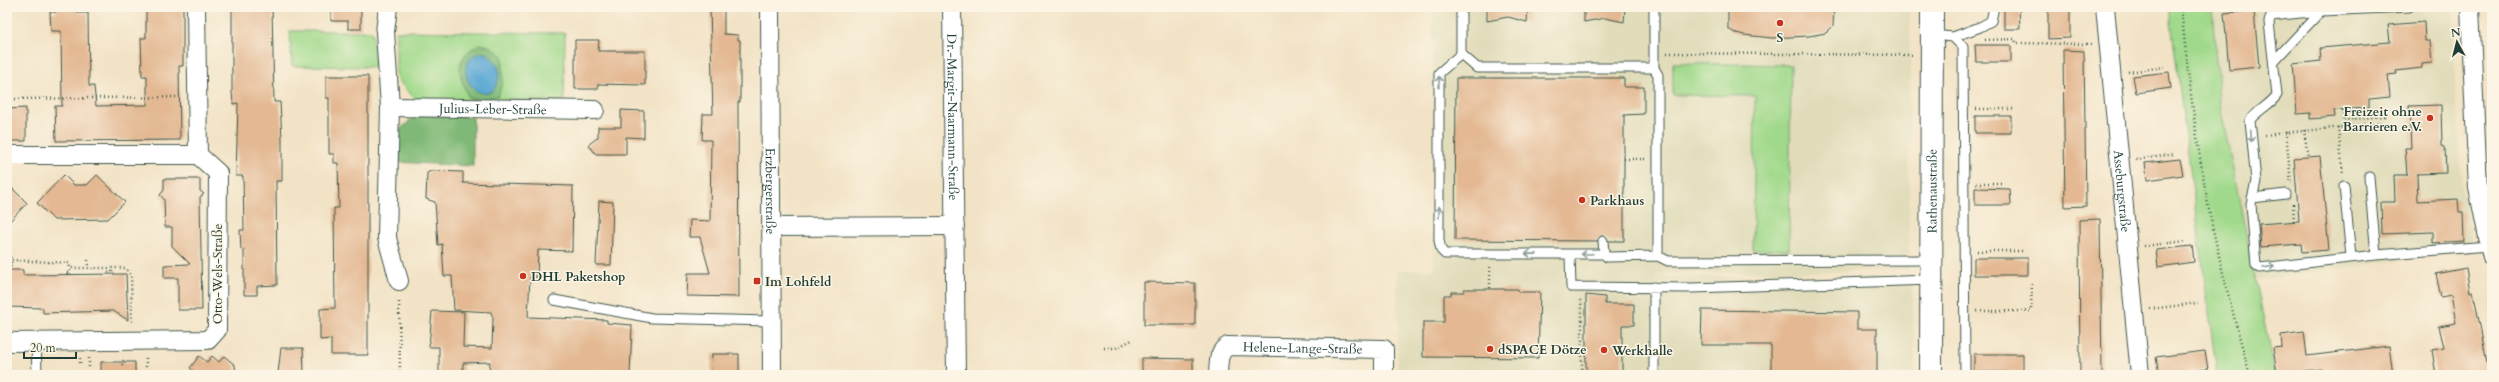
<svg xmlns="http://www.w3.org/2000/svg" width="2499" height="382" font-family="Cardo,serif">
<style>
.built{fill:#e1dcba}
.green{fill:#a0d98b;stroke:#608b60}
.forest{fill:#80b977;stroke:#507b56;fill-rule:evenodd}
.water{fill:#5ba8d4;stroke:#3d7284}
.building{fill:#e3b892}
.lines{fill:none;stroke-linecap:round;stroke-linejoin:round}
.service-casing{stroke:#3f564a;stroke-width:11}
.minor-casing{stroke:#3f564a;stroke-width:20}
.tertiary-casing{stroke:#3f564a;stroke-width:24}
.path{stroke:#3f564a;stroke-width:2.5;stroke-dasharray:1 3;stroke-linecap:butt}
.service{stroke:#fff;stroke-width:9}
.minor{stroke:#fff;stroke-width:18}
.tertiary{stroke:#fff;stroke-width:22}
.oneway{stroke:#8f9e9a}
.poi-dot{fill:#c8321e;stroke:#fcf5e5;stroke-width:1.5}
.labels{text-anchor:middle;stroke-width:3;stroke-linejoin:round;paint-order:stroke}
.poi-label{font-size:13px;font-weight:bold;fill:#1f3d34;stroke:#fcf5e5;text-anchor:start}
.street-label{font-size:13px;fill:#1f3d34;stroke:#fcf5e5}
</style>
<rect width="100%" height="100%" fill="#fcf5e5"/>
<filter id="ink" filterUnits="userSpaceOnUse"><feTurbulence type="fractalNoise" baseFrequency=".025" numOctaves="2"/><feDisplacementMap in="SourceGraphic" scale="8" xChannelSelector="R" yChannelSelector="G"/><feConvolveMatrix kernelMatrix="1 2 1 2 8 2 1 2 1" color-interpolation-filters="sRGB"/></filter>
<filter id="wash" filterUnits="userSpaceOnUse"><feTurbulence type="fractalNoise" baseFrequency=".012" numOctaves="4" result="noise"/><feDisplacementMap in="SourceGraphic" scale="16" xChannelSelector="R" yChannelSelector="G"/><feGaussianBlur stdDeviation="0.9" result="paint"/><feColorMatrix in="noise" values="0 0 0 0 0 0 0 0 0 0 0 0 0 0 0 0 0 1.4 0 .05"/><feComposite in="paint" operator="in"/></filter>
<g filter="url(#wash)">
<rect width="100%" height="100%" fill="#f2e3c6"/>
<path class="built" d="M1433,7H1910L1909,270L1657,274V375H1398L1397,270H1434Z
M2213,7H2453L2455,81L2462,190L2473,250L2257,280L2220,102Z
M1658,276L1912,278L1915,375H1658Z"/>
<path class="green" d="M2169,7H2212L2219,101L2275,375H2217Z
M290,31H372L375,67L292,66Z
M396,31L565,33L564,101L415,99L396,78Z
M1673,63L1791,65L1789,250H1753L1755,96L1673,95Z"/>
<path class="forest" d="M480,44L492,47L503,56V80L498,96L485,99H469C459,75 452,58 480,44ZM487,53L490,56L467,79V65Z
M416,115L473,117V166L395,162L396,133Z"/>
<path class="water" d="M480,53H487C495,62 502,67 498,80C488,117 443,67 480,53Z"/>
<g id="blocks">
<path class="building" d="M56,7H78V13H88L89,86H94L96,106L147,105V76H142L141,38H146V7H183V66H179L180,140L56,141L55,106H62L61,31H51L50,12H56Z
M232,7H272L274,102H280L282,139V181H276L277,285L257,286V295H244V249L241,250L240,230H244L243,176H236L238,103L233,104L232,92Z
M331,7H361V29H348V21H331Z
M710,7H724V34L738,35V40H740V102H738L739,297L687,296L688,273H710L700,237H689L690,220L710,221L711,140H702L703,114H713Z
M1487,7H1528L1527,22L1508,17L1487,21Z
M1584,7H1625L1624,22L1605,18L1584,22Z
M1728,7H1834L1833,26L1826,33L1809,36L1772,38L1744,35L1733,32L1728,28Z
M2004,7H2019L2020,29H2004Z
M2048,7H2070V38L2048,39Z
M2254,11L2259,67L2229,70L2224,13Z
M2424,22L2425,41H2430L2432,63L2422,64V68L2396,71L2397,74L2388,75L2390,97L2369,99V108L2334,110L2335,117L2310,119V113L2297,114L2293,64L2321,61L2320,48L2390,42L2388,25Z
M575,40H599L598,51H645V85L598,84V89H575Z
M1975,45H2011V62H1976Z
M2063,50L2084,51L2086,206L2065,207Z
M2169,72L2171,88L2136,93L2133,76Z
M326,76H368V355H331V339L320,340V309L335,308L334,208H339L338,163H334V154H329V98H326Z
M1456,78H1624V87H1644V114L1624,115V241H1609L1603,235L1597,241L1455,240Z
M2441,105L2442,146L2445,147L2446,173L2417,174L2418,201L2458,199L2459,212H2463L2464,241L2433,243V232L2382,234L2381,202H2395L2394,175H2408H2407L2405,148H2411L2409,106Z
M26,108V141H7V109Z
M621,110L644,111V138L626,137V154H596L588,145L598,137V127H621Z
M1975,116H2011V133H1975Z
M2320,156L2329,250L2302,252L2301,244L2261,247L2259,224L2299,221L2294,158Z
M2180,159L2183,175L2147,180L2145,163Z
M431,171L463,172V183L573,186L572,251L538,250L537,277H530L528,317L607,320V323L632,325L630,375L489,372L490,362L463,363V375H439V347H429L432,311L464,312L463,347L492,348L493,318L491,312L454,310L452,276H444L442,244L438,245L435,202L426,199L427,173Z
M64,175L74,185H87L97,175L125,202L108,219L54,220L37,203Z
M164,179H200V191L204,194L200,197L202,310H178V278H164V265L190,264L172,246V227H165L164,199L160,195L164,190Z
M7,183L27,203L7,224Z
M1975,188L2010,189L2011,205H1975Z
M599,201L613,202L611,265H596Z
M2100,219L2102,375H2080L2079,220Z
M2192,246L2194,262L2158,267L2156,250Z
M1974,258H2028V275H1974Z
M2466,268L2470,292L2472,291L2476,305L2489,374L2436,375L2432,350L2444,348L2439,326L2456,323L2451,295L2441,297L2436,274Z
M7,270H23V275L126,274L128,320L113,311L43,313V308L7,307Z
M1144,282L1195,283V325H1144Z
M1464,289H1518L1519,292H1540L1538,358L1423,357V322H1444V295H1451V292H1464Z
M1586,295L1605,297V304H1634V325H1622V375H1586Z
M1702,310L1857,312V329H1877V375H1771V345H1701Z
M2304,332L2307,356L2389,346L2393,375H2367L2366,371L2324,375L2323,369L2277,374L2273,348L2282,347L2281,335Z
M281,348H303L304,372L278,373Z
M2205,351L2208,369L2159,375L2156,357Z
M712,354H739V375H711Z
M1974,354H2023V372H1974Z
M199,356L207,362L212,356L219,362L224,356L235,365L236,375H198L190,368Z
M1142,358L1193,359V375H1142Z
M101,362H135V375H101Z"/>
</g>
</g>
<g filter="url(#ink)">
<use href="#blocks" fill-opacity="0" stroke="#3f564a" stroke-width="1"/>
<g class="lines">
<g class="service-casing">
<path id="service" d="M1461,7V54L1477,68H1654
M1654,7V68L1658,75V256
M2409,7L2321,11L2271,16L2269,22L2277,95C2270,105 2258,110 2250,120L2256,181L2251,204L2256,265L2260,268L2376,255L2489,246
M1932,35L1953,37L1963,47L1965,375
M1953,37L1980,27L1991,21L1994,7
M1461,54L1439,73V240L1441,250L1445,254H1604
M2274,61L2321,11
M2369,177L2376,255
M2344,186L2351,257
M2252,198L2286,194
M1603,241L1604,254L1607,257L1658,256L1668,261L1932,260
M1570,255L1571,287L1692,288L1932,280
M554,300L652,318L772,321
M36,342L37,375
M1654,375V287"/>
</g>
<g class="minor-casing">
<g id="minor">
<path d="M196,7L198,155"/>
<path d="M388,7L385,32L390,107L387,238L399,281"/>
<path id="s1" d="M770,7L772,375"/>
<path id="s2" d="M952,7L956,375"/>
<path id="s3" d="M2105,7L2140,375"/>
<path d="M2470,7L2478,188L2492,257"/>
<path id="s4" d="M390,107L595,110"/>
<path d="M7,155H198L218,173L217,330L208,340L7,342"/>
<path d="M771,227L955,226"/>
<path id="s5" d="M1218,375C1219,364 1217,352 1228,346L1384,349V375"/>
</g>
</g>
<g class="tertiary-casing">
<g id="tertiary">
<path id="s6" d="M1931,375L1932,7"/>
</g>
</g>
<path class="path" d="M2181,7C2188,77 2197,146 2210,215C2221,269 2235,322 2250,375
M1985,40L2015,39L2016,43L2091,44
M1667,53L1912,55
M2128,72L2164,67
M7,99L181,97
M1976,109H2014
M2343,110L2344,126
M2344,114L2383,111L2384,116L2344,120
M2338,127L2343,174
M2304,130L2308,157
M2286,132L2291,184
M2265,135L2381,123
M1624,159H1646
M2136,160L2175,154
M1976,183H2003
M2293,204L2294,221
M2144,246L2186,241
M1977,251H2024
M7,256H10L11,260L69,263L70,268H125L131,275L132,324
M88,260V267
M7,267H11V260
M1490,267V288
M108,272H112V268
M67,273L70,272V268
M399,298L400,375
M1580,300L1582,307V375
M2150,309L2198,303
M1977,311H2031L2032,283
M1104,348H1116L1132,340
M80,358V365
M89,358V368
M146,358V375
M122,365L124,359"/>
<use href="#service" class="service"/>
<use href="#minor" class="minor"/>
<use href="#tertiary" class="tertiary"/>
</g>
<defs><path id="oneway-shaft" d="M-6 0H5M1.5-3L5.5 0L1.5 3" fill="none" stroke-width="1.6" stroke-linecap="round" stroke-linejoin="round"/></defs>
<g class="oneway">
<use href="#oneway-shaft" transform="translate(1439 82) rotate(-90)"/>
<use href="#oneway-shaft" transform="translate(2251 136) rotate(87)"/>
<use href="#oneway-shaft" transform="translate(1439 212) rotate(-90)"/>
<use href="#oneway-shaft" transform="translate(1531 254) rotate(-179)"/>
<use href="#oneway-shaft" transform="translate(1587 254) rotate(178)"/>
<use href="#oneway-shaft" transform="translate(2269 267) rotate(-8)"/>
</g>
</g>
<g class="poi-dot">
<circle cx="1780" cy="23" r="4"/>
<circle cx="2430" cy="118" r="4"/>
<circle cx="1582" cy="200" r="4"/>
<circle cx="523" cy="276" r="4"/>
<rect x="753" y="277" width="8" height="8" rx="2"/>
<circle cx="1490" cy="349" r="4"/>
<circle cx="1604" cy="350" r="4"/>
</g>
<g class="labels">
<g class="poi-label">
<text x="1780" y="42" text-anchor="middle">S</text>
<text x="2422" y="116" text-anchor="end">Freizeit ohne<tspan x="2422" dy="15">Barrieren e.V.</tspan></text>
<text x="1590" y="205">Parkhaus</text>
<text x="531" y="281">DHL Paketshop</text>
<text x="765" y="286">Im Lohfeld</text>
<text x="1498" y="354">dSPACE Dötze</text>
<text x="1612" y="355">Werkhalle</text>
</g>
<g class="street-label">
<text dy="5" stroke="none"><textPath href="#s4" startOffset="103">Julius-Leber-Straße</textPath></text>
<text dy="5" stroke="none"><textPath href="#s2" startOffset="110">Dr.-Margit-Naarmann-Straße</textPath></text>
<text dy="5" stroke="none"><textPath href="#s1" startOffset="184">Erzbergerstraße</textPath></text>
<text dy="5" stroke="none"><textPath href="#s6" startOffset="184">Rathenaustraße</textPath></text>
<text dy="5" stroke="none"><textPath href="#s3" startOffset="185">Asseburgstraße</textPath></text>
<text transform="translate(217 274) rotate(-90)" y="5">Otto-Wels-Straße</text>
<text dy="5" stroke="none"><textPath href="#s5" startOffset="107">Helene-Lange-Straße</textPath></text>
</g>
</g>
<rect width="2499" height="382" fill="none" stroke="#fcf5e5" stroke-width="24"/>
<g transform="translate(2457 42) rotate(353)" stroke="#fcf5e5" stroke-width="3" paint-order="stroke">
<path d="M0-3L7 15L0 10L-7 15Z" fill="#1f3d34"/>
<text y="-6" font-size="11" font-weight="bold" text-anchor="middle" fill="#1f3d34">N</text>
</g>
<path d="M24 352v6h52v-6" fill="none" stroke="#1f3d34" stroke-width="2"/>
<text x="30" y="352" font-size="12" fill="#1f3d34" stroke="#fcf5e5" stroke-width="3" paint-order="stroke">20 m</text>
</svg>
